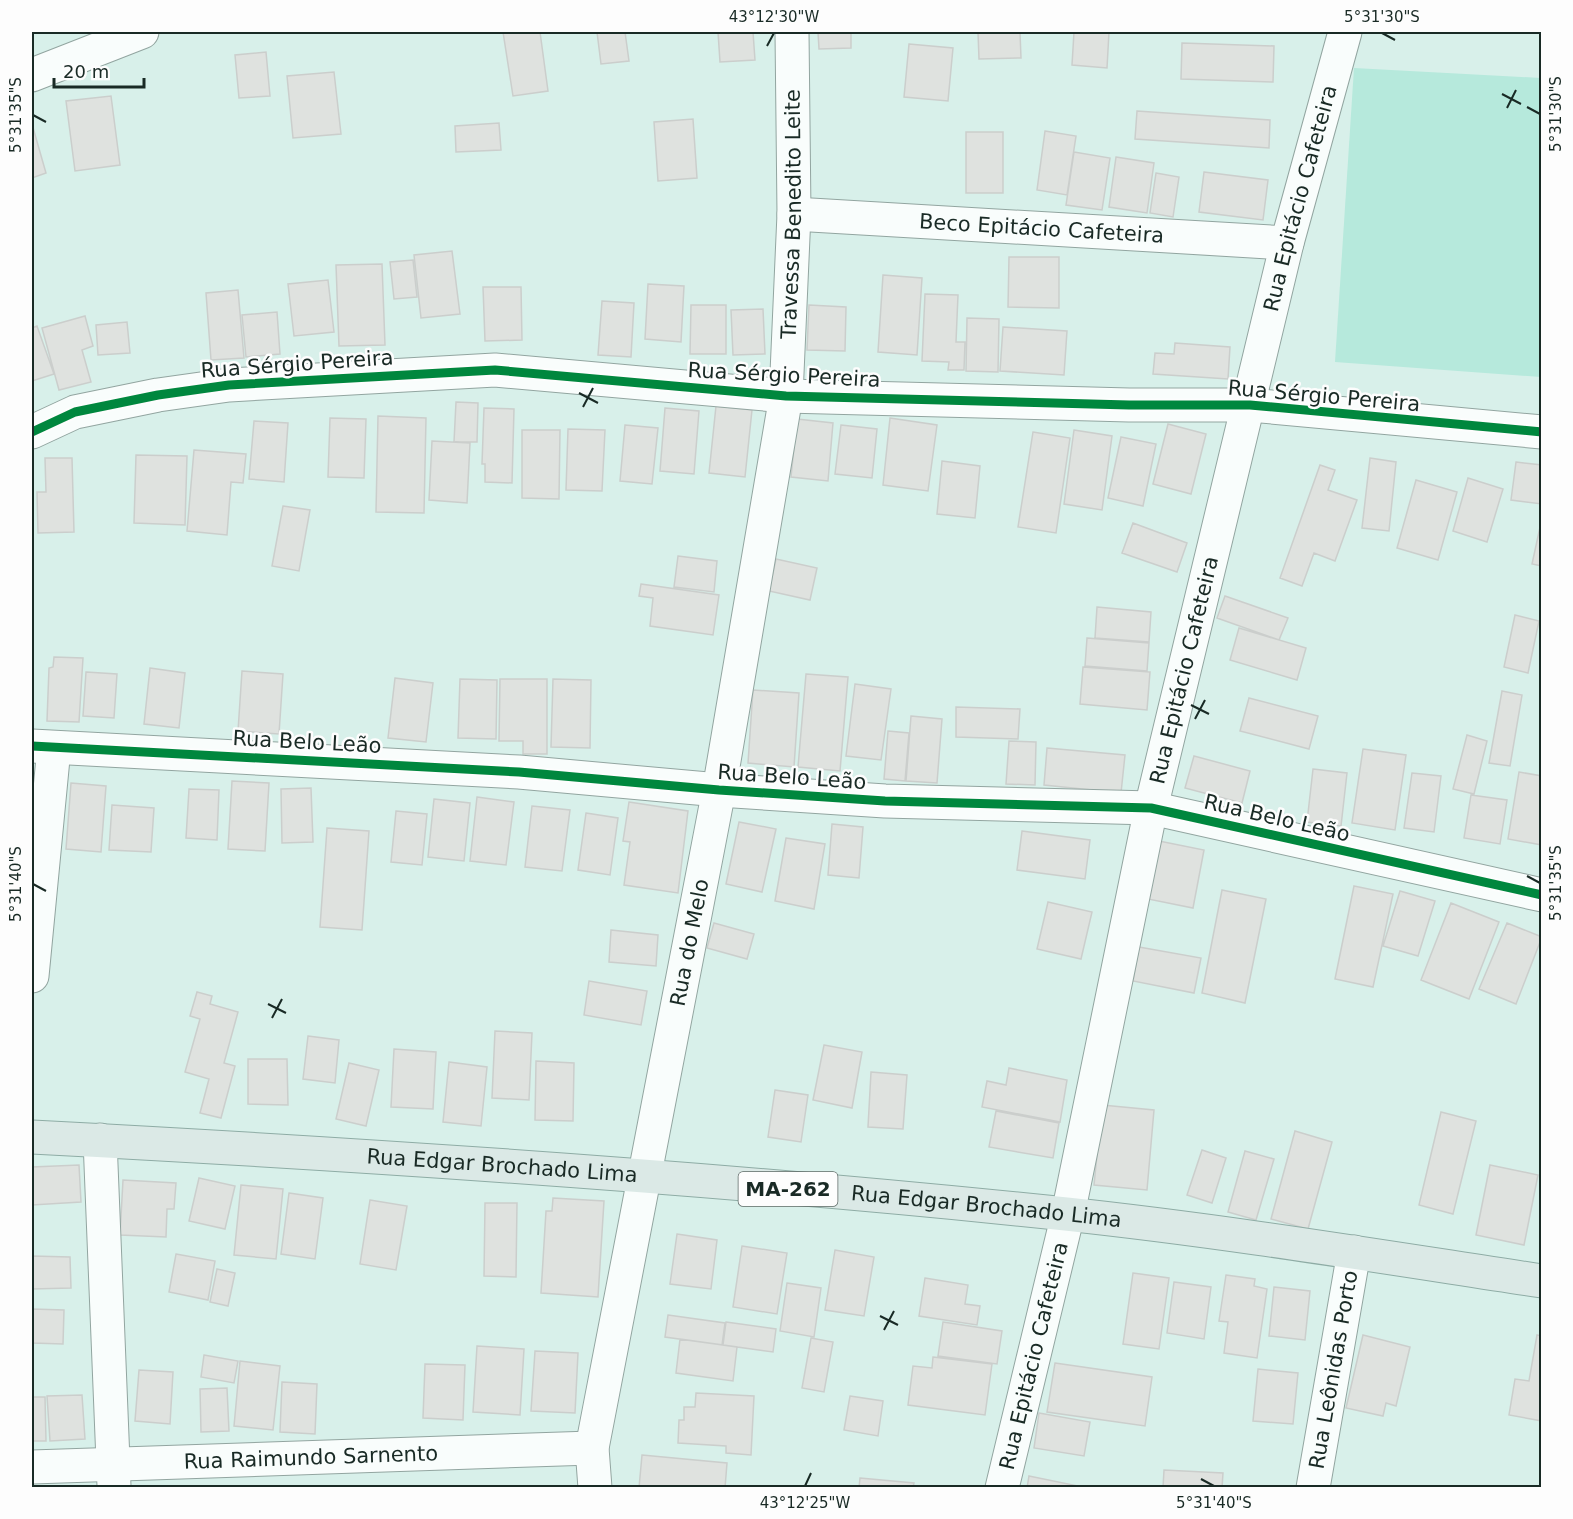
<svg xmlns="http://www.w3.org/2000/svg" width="1573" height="1519" font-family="'DejaVu Sans',sans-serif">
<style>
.green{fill:#b6e9dc}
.building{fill:#dfe2df;stroke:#cbcecc;stroke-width:1.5}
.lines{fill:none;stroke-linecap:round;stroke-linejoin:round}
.street-casing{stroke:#92a5a0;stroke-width:35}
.primary-casing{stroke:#8eaca5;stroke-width:35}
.street{stroke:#f9fdfc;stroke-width:33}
.primary{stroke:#dbe9e6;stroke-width:33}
.cycleway-casing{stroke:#fdfdfd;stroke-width:13}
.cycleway{stroke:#00873e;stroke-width:9}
.ticks{fill:none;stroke:#192a25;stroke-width:2}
.labels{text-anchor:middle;stroke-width:5;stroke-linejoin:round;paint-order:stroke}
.shield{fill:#fdfdfd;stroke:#5d6966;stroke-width:1.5}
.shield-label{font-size:20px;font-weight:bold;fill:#192a25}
.street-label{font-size:21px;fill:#192a25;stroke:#fdfdfd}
.neatline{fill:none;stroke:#192a25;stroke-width:2}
.ticks-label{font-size:15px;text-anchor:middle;fill:#192a25}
</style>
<rect width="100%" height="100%" fill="#d8f0ea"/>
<path class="green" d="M1354,68L1541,78V377L1335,362Z"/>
<path class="building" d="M503,32H540L548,91L513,96Z
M597,32H625L629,61L601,64Z
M718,32H753L755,60L720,62Z
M818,32H851V48L819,49Z
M978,32H1020L1021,58L979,59Z
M1074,32H1109L1107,68L1072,65Z
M1182,43L1274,46L1273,82L1181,79Z
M909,44L953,48L948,101L904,97Z
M266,52L270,96L239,98L235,55Z
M334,72L341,134L293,138L287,76Z
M111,96L120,165L75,171L66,101Z
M1137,111L1270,120L1269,148L1135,139Z
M693,119L697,178L658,181L654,122Z
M499,123L501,150L456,152L455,126Z
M32,124L46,173L32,178Z
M1045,131L1076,136L1067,195L1037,190Z
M966,132H1003V193H966Z
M1074,152L1110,158L1102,210L1066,205Z
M1116,157L1154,163L1147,213L1109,207Z
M1204,172L1268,180L1263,220L1199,212Z
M1156,173L1179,177L1173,217L1150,213Z
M452,251L460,314L421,318L414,255Z
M1009,257H1059V308L1008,307Z
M413,260L417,297L394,299L390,262Z
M382,264L385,345L339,346L336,265Z
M883,275L922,278L917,355L878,352Z
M328,280L334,332L294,336L288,284Z
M648,284L684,286L681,342L645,339Z
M483,287H521L522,340L485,341Z
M238,290L244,358L211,360L206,293Z
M925,294L958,295L956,342H965L964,370H948L949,362L922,361Z
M602,301L634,303L631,357L598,355Z
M691,305H726V354H690Z
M809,305L846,307L845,351L807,350Z
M763,309L765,354L733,355L731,310Z
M277,312L280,354L246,357L242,315Z
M85,316L93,346L82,350L91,382L59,390L42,328Z
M967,318L999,319L998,372L966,371Z
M127,322L130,353L98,355L96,325Z
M37,326L54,374L32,381V328Z
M1003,327L1067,331L1064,375L1000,371Z
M1175,343L1230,347L1228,379L1153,374L1155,353L1174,354Z
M456,402L478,403L477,442H454Z
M716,406L752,410L745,477L709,473Z
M484,408L514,409L512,483L485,482V464H482Z
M665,408L699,411L694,474L660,471Z
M378,416L426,418L424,513L376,512Z
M330,418L366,419L364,478L328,477Z
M890,418L937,425L928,491L883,485Z
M797,419L833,423L828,481L791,477Z
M254,421L288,423L284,482L249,479Z
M1168,424L1206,434L1191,494L1153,484Z
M625,425L658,428L652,484L620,481Z
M841,425L877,429L872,478L835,474Z
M568,429L605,430L602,491L566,490Z
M522,430H560L559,499L522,498Z
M1074,430L1112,436L1102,510L1064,504Z
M1033,432L1070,438L1056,533L1018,527Z
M1121,437L1156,444L1143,506L1108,498Z
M432,441L470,443L467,503L429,500Z
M194,450L246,454L243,483L231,482L227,535L187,531Z
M136,455L187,456L185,525L134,523Z
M45,458H72L74,532L38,533L37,492H46Z
M1370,458L1396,462L1389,531L1362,528Z
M942,461L980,466L975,518L937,514Z
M1516,462L1542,465V504L1511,500Z
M1320,465L1335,470L1328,490L1357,500L1335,561L1314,553L1302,586L1280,578Z
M1468,478L1503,489L1487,542L1453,531Z
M1416,480L1457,492L1438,560L1397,548Z
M283,506L310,510L299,571L272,566Z
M1542,518V566L1532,564Z
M1133,523L1187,543L1177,572L1122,553Z
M678,556L717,561L714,592L674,587Z
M776,559L817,568L810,600L769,591Z
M641,584L719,595L713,635L650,626L653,598L639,596Z
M1225,596L1288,618L1279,640L1217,618Z
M1097,607L1151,612L1149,642L1095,638Z
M1515,615L1539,621L1528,673L1504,667Z
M1239,628L1306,648L1297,680L1230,660Z
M1087,638L1149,643L1147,671L1085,666Z
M54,657L83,658L79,722L47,721L49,668L53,667Z
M1083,667L1150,672L1147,710L1080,704Z
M150,668L185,673L179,728L144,724Z
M242,671L283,674L279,734L238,731Z
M86,672L117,674L114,718L83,716Z
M806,674L848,677L840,771L798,767Z
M395,678L433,683L426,742L388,738Z
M460,679L497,680L496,739L458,738Z
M500,679H547V754H523V741H499Z
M553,679L591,680L590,748L551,747Z
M855,684L891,689L881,760L846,756Z
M753,690L799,693L794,767L748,763Z
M1502,691L1522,695L1510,766L1489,763Z
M1249,698L1318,716L1309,749L1240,731Z
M956,707L1020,709L1018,739L956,737Z
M911,716L942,719L937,783L906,781Z
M888,731L909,733L905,781L884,779Z
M1467,735L1487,741L1474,794L1453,789Z
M1009,741L1036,742L1035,785L1006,784Z
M1047,748L1125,755L1121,793L1044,785Z
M1363,749L1406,755L1395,830L1352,823Z
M1194,756L1250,771L1242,803L1185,788Z
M1313,769L1347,773L1341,826L1307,822Z
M1519,772L1542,776V845L1508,839Z
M1412,773L1441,776L1434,832L1404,828Z
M232,781L269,783L265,851L228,849Z
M71,783L106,786L101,852L66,849Z
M311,788L313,842L282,843L281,789Z
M189,789L219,790L217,840L186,838Z
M1471,795L1507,800L1500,844L1464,838Z
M477,797L514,802L506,865L470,861Z
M434,799L470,803L464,861L428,857Z
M629,802L688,811L678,893L624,885L630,842L623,841Z
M112,805L154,808L151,852L109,850Z
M532,806L570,810L562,871L525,867Z
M396,811L427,814L422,865L391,862Z
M586,813L618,818L610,875L578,870Z
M739,822L776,829L762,892L726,884Z
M832,824L863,827L859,878L828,875Z
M327,828L369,831L362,930L320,927Z
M1022,831L1090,840L1085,879L1017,870Z
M786,838L825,844L814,909L775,901Z
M1159,841L1204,850L1193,908L1148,899Z
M1354,886L1393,894L1373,987L1335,979Z
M1222,890L1266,899L1245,1003L1202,993Z
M1400,891L1435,901L1418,956L1383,946Z
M1048,902L1092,912L1081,959L1037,949Z
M1451,903L1499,922L1469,999L1421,980Z
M714,923L754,934L747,959L707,948Z
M1507,923L1542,937L1516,1004L1479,989Z
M611,930L658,935L656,966L609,962Z
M1139,947L1201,958L1194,993L1133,981Z
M589,981L647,991L641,1025L584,1015Z
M197,992L212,996L210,1004L238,1012L224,1063L235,1066L221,1118L200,1113L209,1079L185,1072L200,1019L190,1016Z
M495,1031L532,1033L529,1100L492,1098Z
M308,1036L339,1040L335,1083L303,1079Z
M824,1045L862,1052L852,1108L813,1100Z
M394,1049L436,1052L433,1109L391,1107Z
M248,1059H287L288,1105L248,1104Z
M536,1061L574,1063L573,1121L535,1120Z
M449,1062L487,1067L481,1126L443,1122Z
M349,1063L379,1070L366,1126L336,1119Z
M1009,1068L1067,1080L1060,1122L982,1107L987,1081L1006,1085Z
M871,1072L907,1075L903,1129L868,1127Z
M775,1090L808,1095L801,1142L768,1137Z
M1102,1105L1154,1110L1147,1190L1094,1185Z
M996,1111L1059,1123L1053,1158L989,1147Z
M1441,1112L1476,1121L1453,1214L1419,1205Z
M1295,1131L1332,1142L1308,1229L1271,1219Z
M1202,1150L1226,1158L1212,1203L1187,1195Z
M1245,1151L1274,1159L1256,1220L1228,1212Z
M79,1165L81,1202L32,1205V1167Z
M1490,1165L1538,1175L1524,1245L1476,1235Z
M199,1178L235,1186L225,1229L189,1221Z
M123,1180L176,1183L174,1209H167L166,1237L120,1235Z
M241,1185L283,1189L276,1259L234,1255Z
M289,1193L323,1198L315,1259L281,1254Z
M553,1198L604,1201L598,1297L541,1293L546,1211H552Z
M370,1200L407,1206L396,1270L360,1264Z
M485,1203H517L516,1277L484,1276Z
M677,1234L717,1240L711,1289L670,1284Z
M742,1246L787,1253L777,1314L733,1307Z
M835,1250L874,1257L864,1316L825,1310Z
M176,1254L215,1261L208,1300L169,1292Z
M32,1256L70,1257L71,1288L32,1289Z
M217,1269L235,1273L228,1306L210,1302Z
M1133,1273L1169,1278L1159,1349L1123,1344Z
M1226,1275L1255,1279L1254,1286L1267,1289L1257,1358L1224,1353L1228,1322L1219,1321Z
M925,1278L968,1285L965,1304L980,1306L977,1325L919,1316Z
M1174,1282L1211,1287L1204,1339L1167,1333Z
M787,1283L821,1288L814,1337L780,1331Z
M1274,1287L1310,1291L1305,1340L1269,1336Z
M32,1309L64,1310L63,1344L32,1343Z
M668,1315L725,1323L722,1345L665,1337Z
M726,1322L776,1329L773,1352L723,1345Z
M943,1322L1002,1331L997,1364L938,1356Z
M1363,1335L1410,1347L1396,1406L1386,1403L1383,1416L1346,1408Z
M1537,1335L1542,1336V1421L1509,1415L1515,1379L1529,1381Z
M811,1338L833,1342L824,1392L802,1388Z
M680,1339L737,1347L733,1381L676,1373Z
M477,1346L524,1349L520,1415L473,1412Z
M535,1351L578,1353L575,1413L531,1411Z
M204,1355L238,1361L234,1383L201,1377Z
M933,1357L992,1364L985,1415L908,1405L913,1366L932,1368Z
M240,1361L280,1366L273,1430L234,1426Z
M1055,1363L1152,1377L1145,1426L1047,1412Z
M425,1364L465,1365L463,1420L423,1418Z
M1258,1369L1298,1373L1293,1424L1253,1421Z
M139,1370L173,1372L170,1424L135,1421Z
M282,1382L317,1384L315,1434L280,1432Z
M227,1388L229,1431L201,1432L200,1389Z
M696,1393L754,1396L751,1455L726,1453V1446L678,1443L679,1420H684V1407H695Z
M82,1395L85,1439L50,1441L47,1396Z
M850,1396L883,1401L878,1436L844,1430Z
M32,1397H45L46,1441H32Z
M1039,1413L1090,1422L1084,1456L1034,1448Z
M642,1455L727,1463L725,1488H639Z
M1164,1470L1223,1473L1222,1488H1163Z
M1029,1476L1083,1487V1488H1027Z
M860,1478L914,1483L913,1488H859Z"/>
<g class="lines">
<g class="street-casing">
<g id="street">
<path d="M32,75L142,32"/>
<path id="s1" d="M794,214L1287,243"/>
<path d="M32,432L75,412L158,395L229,385L495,370L786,396L1129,405H1250L1542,432"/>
<path d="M32,746L519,772L719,790L885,801L1151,808L1542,895"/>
<path d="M32,976L54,748"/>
<path d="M100,1140L114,1486"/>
<path id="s2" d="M32,1467L592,1448"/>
<path id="s3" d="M595,1488L592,1448L719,790L786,396L794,214L792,32"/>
<path id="s4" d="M1002,1488L1068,1214L1151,808L1287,243L1345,32"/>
<path id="s5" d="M1313,1488L1354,1252"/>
</g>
</g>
<g class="primary-casing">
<g id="primary">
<path id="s6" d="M32,1137C376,1155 722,1178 1066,1214C1225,1231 1383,1257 1542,1281"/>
</g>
</g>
<use href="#street" class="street"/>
<use href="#primary" class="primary"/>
<g class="cycleway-casing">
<path id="cycleway" d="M32,432L75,412L158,395L229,385L495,370L786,396L1129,405H1250L1542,432
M32,746L519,772L719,790L885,801L1151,808L1542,895"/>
</g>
<use href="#cycleway" class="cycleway"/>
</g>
<path class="ticks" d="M1382,33L1395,40M767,46L774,33M1502,94L1521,104M1527,107L1540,114M1507,108L1516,90M33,115L46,122M579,393L598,403M583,407L593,388M1191,705L1209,714M1195,719L1205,700M1527,876L1540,883M33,884L46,891M268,1004L286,1013M272,1018L282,999M880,1316L898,1325M884,1330L894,1311M1201,1479L1214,1486M805,1486L811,1473"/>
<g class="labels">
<rect class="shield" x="738.5" y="1172" width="99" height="34" rx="4.5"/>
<g class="shield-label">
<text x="788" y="1196">MA-262</text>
</g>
<g class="street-label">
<text dy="7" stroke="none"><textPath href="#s4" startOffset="1324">Rua Epitácio Cafeteira</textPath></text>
<text dy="7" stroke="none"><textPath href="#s3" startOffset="1292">Travessa Benedito Leite</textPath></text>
<text dy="7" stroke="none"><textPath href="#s1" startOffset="248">Beco Epitácio Cafeteira</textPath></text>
<text transform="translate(297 364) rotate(-4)" y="7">Rua Sérgio Pereira</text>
<text transform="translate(784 375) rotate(3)" y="7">Rua Sérgio Pereira</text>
<text transform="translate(1324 396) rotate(5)" y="7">Rua Sérgio Pereira</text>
<text dy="7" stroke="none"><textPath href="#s4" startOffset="838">Rua Epitácio Cafeteira</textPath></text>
<text transform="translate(307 742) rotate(3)" y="7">Rua Belo Leão</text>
<text transform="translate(792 777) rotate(4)" y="7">Rua Belo Leão</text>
<text transform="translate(1277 818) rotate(13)" y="7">Rua Belo Leão</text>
<text dy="7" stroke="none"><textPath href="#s3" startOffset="555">Rua do Melo</textPath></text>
<text dy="7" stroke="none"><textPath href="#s6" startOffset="471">Rua Edgar Brochado Lima</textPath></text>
<text dy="7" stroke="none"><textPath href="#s6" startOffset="957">Rua Edgar Brochado Lima</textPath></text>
<text dy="7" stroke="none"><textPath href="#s4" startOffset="136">Rua Epitácio Cafeteira</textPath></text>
<text dy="7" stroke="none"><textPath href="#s5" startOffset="120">Rua Leônidas Porto</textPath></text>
<text dy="7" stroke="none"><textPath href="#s2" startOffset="279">Rua Raimundo Sarnento</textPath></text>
</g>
</g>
<rect width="1573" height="1519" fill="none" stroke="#fdfdfd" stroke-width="66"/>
<path d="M54 78v9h90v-9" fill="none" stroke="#192a25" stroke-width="3"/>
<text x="63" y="78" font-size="18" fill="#192a25" stroke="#fdfdfd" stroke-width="4.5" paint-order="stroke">20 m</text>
<rect x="33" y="33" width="1507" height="1453" class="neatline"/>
<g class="ticks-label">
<text x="774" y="22">43°12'30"W</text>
<text x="1382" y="22">5°31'30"S</text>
<text transform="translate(1556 114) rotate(-90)" y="5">5°31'30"S</text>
<text transform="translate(16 115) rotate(-90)" y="5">5°31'35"S</text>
<text transform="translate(1556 883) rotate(-90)" y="5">5°31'35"S</text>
<text transform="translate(16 884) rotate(-90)" y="5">5°31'40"S</text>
<text x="805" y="1508">43°12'25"W</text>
<text x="1214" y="1508">5°31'40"S</text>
</g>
</svg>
